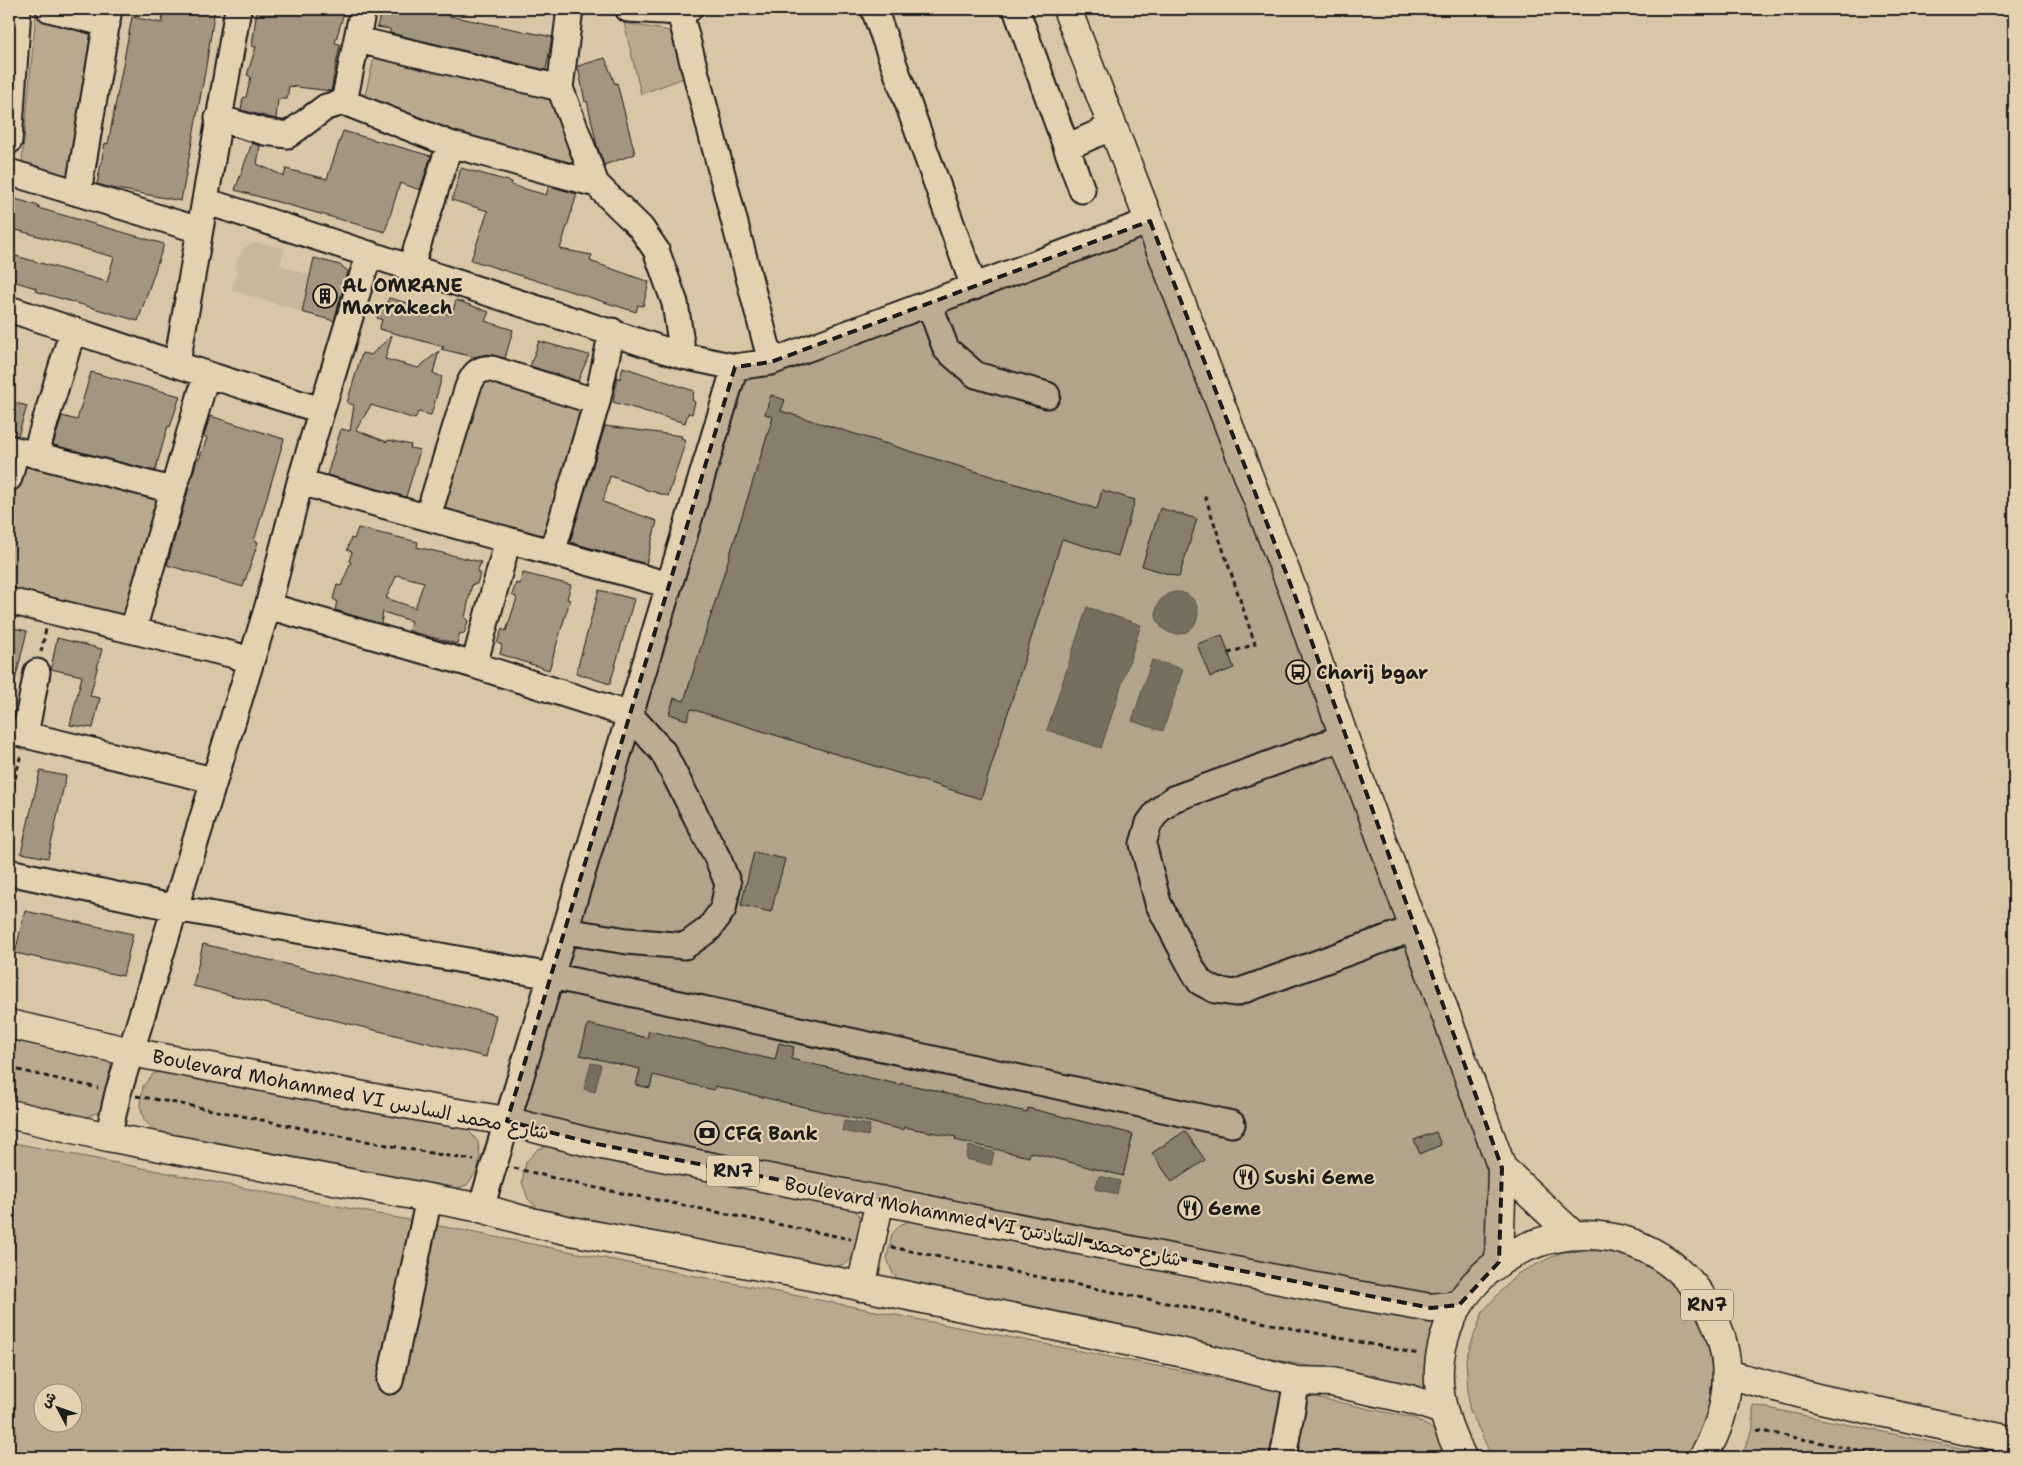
<svg xmlns="http://www.w3.org/2000/svg" width="2023" height="1466" font-family="'Shantell Sans','Playpen Sans Arabic',sans-serif">
<style>
.built{fill:#c8b89b}
.green{fill:#b9aa8f;stroke:#6a6356;fill-rule:evenodd}
.water{fill:#8d8370;stroke:#605a4e}
.building{fill:#a39680;stroke:#1c1c1c;fill-rule:evenodd}
.lines{fill:none;stroke-linecap:round;stroke-linejoin:round}
.minor-casing{stroke:#1c1c1c;stroke-width:29}
.major-casing{stroke:#1c1c1c;stroke-width:31}
.path{stroke:#1c1c1c;stroke-width:3;stroke-dasharray:5 4;stroke-linecap:butt}
.minor{stroke:#e4d1af;stroke-width:25}
.major{stroke:#e4d1af;stroke-width:28}
.marked{fill:#1c1c1c;fill-opacity:0.2;stroke:#1c1c1c;stroke-width:4;stroke-dasharray:10 6;stroke-linejoin:round}
.labels{text-anchor:middle;stroke-width:4.5;stroke-linejoin:round;paint-order:stroke}
.shield{fill:#e4d1af;stroke:#585248;stroke-width:1}
.shield-label{font-size:18px;font-weight:bold;fill:#1c1c1c}
.poi-label{font-size:19px;font-weight:bold;fill:#1c1c1c;stroke:#e4d1af;text-anchor:start}
.street-label{font-size:19px;fill:#1c1c1c;stroke:#e4d1af}
</style>
<rect width="100%" height="100%" fill="#d8c6a6"/>
<filter id="ink" filterUnits="userSpaceOnUse"><feTurbulence type="fractalNoise" baseFrequency=".02" numOctaves="2"/><feDisplacementMap in="SourceGraphic" scale="10" xChannelSelector="R" yChannelSelector="G"/><feConvolveMatrix kernelMatrix="1 2 1 2 8 2 1 2 1" color-interpolation-filters="sRGB"/></filter>
<g filter="url(#ink)">
<path class="built" d="M258,243L285,248L280,265L310,275L302,312L231,290L238,272L234,269L241,252L248,245Z"/>
<path class="green" d="M36,13L109,32L82,191L21,172Z
M624,23L670,31L686,77L641,94Z
M376,50L564,89L595,174L363,103Z
M480,373L593,405L550,544L435,509Z
M20,460L162,496L129,625L9,594V502Z
M9,1034L96,1053L110,1064L116,1081L103,1110L83,1119L9,1104Z
M170,1066L465,1126L478,1142L480,1156L477,1171L467,1185L446,1191L160,1135L144,1120L140,1105L143,1086L153,1074Z
M9,1142L1285,1391L1413,1418C1437,1430 1440,1434 1452,1457H9ZM42,1394H72V1424H42Z
M557,1144L845,1201L859,1215L862,1227L858,1251L847,1263L829,1269L541,1212L528,1199L522,1182L526,1162L538,1149Z
M918,1217L1438,1325L1428,1390L906,1286L893,1274L887,1258L892,1234L900,1225Z
M1611,1250L1658,1266L1695,1299L1717,1344L1719,1394L1702,1441L1688,1457H1495L1490,1453L1469,1408L1466,1358L1483,1311L1517,1274L1562,1252Z
M1753,1405L2004,1457H1760L1742,1454L1753,1428Z"/>
<path class="water" d="M1156 613a21 21 0 1 1 42 0a21 21 0 1 1-42 0Z
M1087,607L1141,625L1101,748L1047,730Z
M1152,660L1183,669L1163,731L1132,721Z
M591,1063L601,1065L595,1092L584,1089Z
M844,1121L870,1125L868,1136L842,1131Z
M969,1146L994,1152L991,1165L966,1159Z
M1099,1176L1120,1181L1117,1194L1095,1189Z"/>
<path class="building" d="M163,9H215L205,72L181,201L112,188L97,184L105,143L108,144L132,17L162,23Z
M257,9H345L335,43L340,44L331,91L289,86L287,99H278L276,119L241,110L243,98L246,97L251,77L247,75L256,47L252,46Z
M382,9H405L445,15L552,37L546,70L390,33V29L377,27Z
M605,58L615,84L617,83L635,154L604,165L597,145L587,101L585,102L578,66Z
M343,131L431,156L420,190L400,183L385,232L235,190L252,143L260,146L257,164L284,176L286,169L327,179Z
M461,168L512,182L511,185L546,195L549,186L577,194L560,249L592,255L590,261L649,282L643,306L638,305L636,312L471,260L488,211L452,200Z
M9,197L39,206L38,208L164,244L138,321L35,291L36,288L9,280V254L107,282L114,257L9,228Z
M314,258L340,265L348,271L334,321L302,312Z
M389,298L452,315L456,300L489,312L485,321L513,330L505,358L488,354L474,357L441,349L444,347L379,329L382,320L377,318L383,304L386,305Z
M392,335L385,359L418,368L439,351L433,373L442,377L431,415L418,412L415,419L371,405L356,430L387,442L388,440L411,445L410,448L420,450L406,497L327,475L341,429L350,431L354,405L347,403L362,353L371,355Z
M539,341L589,355L578,381L530,366Z
M623,367L694,391L692,400L695,402L692,414L688,413L685,423L613,402L617,377L620,379Z
M91,372L180,396L170,427L168,426L155,471L53,445L62,416L77,420Z
M771,395L785,400L781,411L1097,509L1102,490L1135,500L1118,556L1062,539L981,799L691,709L687,720L669,714L674,698L684,701L773,417L765,414Z
M9,401L27,406L18,436L9,434Z
M210,416L284,439L254,541L258,542L243,587L167,565L197,459H199L207,438L204,436Z
M605,426L682,436L681,438L686,440L668,496L644,489V488L610,476L603,502L657,521L646,564L570,542Z
M1160,508L1197,519L1179,577L1142,566Z
M358,528L418,542L417,547L481,562L477,572L480,573L477,584H472L470,593L465,618L468,621L464,634L460,633L457,644L409,631L411,621L383,612L381,624L335,610L337,601L333,599L337,585L341,586L351,562L349,561L352,552L347,550L351,538L354,539ZM397,575L424,582L415,608L386,598Z
M523,573L571,585L567,599L570,600L549,670L500,654L502,645L497,643L502,629L506,631L517,598L512,595L516,583L520,584Z
M599,590L634,599L610,684L576,673Z
M9,627L27,631L14,685H9Z
M1222,635L1234,668L1210,677L1197,644Z
M57,638L102,649L90,696L100,698L93,728L70,725L82,676L51,669Z
M40,771L66,776L48,858L21,853Z
M754,852L785,859L771,912L741,905Z
M25,911L133,934L123,976L15,953Z
M203,944L496,1015L486,1057L193,986Z
M588,1024L647,1038L649,1031L775,1060L779,1043L794,1047L791,1059L901,1085V1083L943,1092V1093L1027,1112L1028,1108L1133,1134L1123,1176L1030,1152L1029,1157L955,1140L956,1137L904,1127L903,1130L715,1086L714,1090L653,1075L650,1088L636,1085L640,1069L580,1055Z
M1185,1131L1205,1160L1172,1182L1152,1153Z
M1436,1132L1441,1145L1420,1154L1414,1140Z"/>
<g class="lines">
<g class="minor-casing">
<path id="minor" d="M49,9L107,24
M570,9L560,88L596,184L641,228L656,250L675,303L683,356
M628,9L680,12L689,9
M679,9L771,362
M874,9L974,287
M1016,9L1082,190
M358,40L560,88
M344,102L363,9
M218,118L265,132L288,135L326,107L344,102L450,144L596,184
M9,141L18,9
M1067,147L1112,127
M9,172L199,230
M78,193L109,9
M205,201L683,356L735,367L771,362L1150,221
M411,266L450,144
M929,303L946,349L976,375L1047,395
M9,309C113,343 216,379 321,410
M177,363L238,9
M9,448L172,490
M35,455L73,330
M9,478L16,450
M300,482L669,585
M428,516L468,387C473,375 478,367 492,369L597,402
M552,553L597,402L612,331
M9,601L234,655L251,661
M268,606L474,665L630,715L663,752L718,859L728,884L723,909L709,929L685,946L627,941L565,931
M133,630L206,376
M474,665L508,540
M9,731L213,780
M25,735L37,672
M1344,737L1173,799L1158,811L1149,823L1143,844L1158,903L1189,963L1200,982L1215,990L1235,993L1415,928
M9,872L176,908L551,976L1232,1124
M108,1137L118,1093L268,606L300,482L369,254
M481,1208L735,367
M390,1381L429,1198
M1283,1457L1297,1381"/>
</g>
<g class="major-casing">
<path id="major" d="M1067,9L1297,601L1344,737L1502,1168L1499,1262
M9,1024L131,1052L427,1108L507,1121L592,1143L1351,1294L1431,1308L1459,1305
M9,1114L108,1137L481,1208L526,1221L571,1231L791,1272L938,1302L1184,1353L1297,1381L1332,1382L1409,1399L1442,1410
M1502,1168L1572,1234
M861,1287L880,1200
M1727,1374L1821,1399L2014,1441
M1462,1457C1447,1429 1437,1400 1439,1367C1448,1256 1578,1197 1668,1262C1692,1280 1709,1303 1719,1331C1734,1375 1726,1418 1703,1457"/>
</g>
<path class="path" d="M1205,496L1255,644L1229,653
M41,652L46,629
M9,805L21,754
M9,1068L98,1088
M136,1096C249,1115 361,1143 474,1160
M514,1168L582,1185L851,1239
M891,1247L1419,1354
M1757,1430L1892,1457"/>
<use href="#minor" class="minor"/>
<use href="#major" class="major"/>
</g>
</g>
<path class="marked" d="M1150,221L1297,601L1502,1168L1499,1262L1459,1305L1431,1308L592,1143L507,1121L735,367L771,362Z"/>
<defs>
<g id="building-ring" transform="scale(1.25)"><circle r="9.5" fill="#e4d1af" stroke="#1c1c1c" stroke-width="1.5"/><path d="M-4-6H4V6H1V3H-1V6H-4ZM-2.5-4.3h1.7v1.8h-1.7ZM.8-4.3h1.7v1.8H.8ZM-2.5-1h1.7V.8h-1.7ZM.8-1h1.7V.8H.8Z" fill="#1c1c1c"/></g>
<g id="bus-ring" transform="scale(1.25)"><circle r="9.5" fill="#e4d1af" stroke="#1c1c1c" stroke-width="1.5"/><path d="M-5-6H5V4H4V6H2V4H-2V6H-4V4H-5ZM-3.5-4V0h7V-4ZM-3.5 1.2v1.5H-2V1.2ZM2 1.2v1.5H3.5V1.2Z" fill="#1c1c1c"/></g>
<g id="bank-ring" transform="scale(1.25)"><circle r="9.5" fill="#e4d1af" stroke="#1c1c1c" stroke-width="1.5"/><path d="M-6-4H6V4H-6ZM0-2.3a2.3 2.3 0 1 0 0 4.6a2.3 2.3 0 1 0 0-4.6Z" fill="#1c1c1c"/></g>
<g id="restaurant-ring" transform="scale(1.25)"><circle r="9.5" fill="#e4d1af" stroke="#1c1c1c" stroke-width="1.5"/><path d="M-5-6h1v4h1v-4h1v4h1v-4h1v5L-1.5 .5V6h-2V.5L-5-1ZM5-6V6H3V1.5H1.5Q1.5-4 5-6Z" fill="#1c1c1c"/></g>
</defs>
<g fill-rule="evenodd">
<use href="#building-ring" x="325" y="296"/>
<use href="#bus-ring" x="1298" y="672"/>
<use href="#bank-ring" x="707" y="1133"/>
<use href="#restaurant-ring" x="1246" y="1177"/>
<use href="#restaurant-ring" x="1190" y="1208"/>
</g>
<g class="labels">
<g class="shield">
<rect x="707" y="1155.5" width="52" height="31" rx="4"/>
<rect x="1681" y="1289.5" width="52" height="31" rx="4"/>
</g>
<g class="shield-label">
<text x="733" y="1177">RN7</text>
<text x="1707" y="1311">RN7</text>
</g>
<g class="poi-label">
<text x="342" y="292">AL OMRANE<tspan x="342" dy="22">Marrakech</tspan></text>
<text x="1316" y="679">Charij bgar</text>
<text x="724" y="1140">CFG Bank</text>
<text x="1264" y="1184">Sushi 6eme</text>
<text x="1208" y="1215">6eme</text>
</g>
<g class="street-label">
<text transform="translate(351 1094) rotate(11)" y="7">Boulevard Mohammed VI شارع محمد السادس</text>
<text transform="translate(983 1221) rotate(11)" y="7">Boulevard Mohammed VI شارع محمد السادس</text>
</g>
</g>
<rect width="2023" height="1466" fill="none" stroke="#e4d1af" stroke-width="30"/>
<rect x="15" y="15" width="1993" height="1436" fill="none" stroke="#1c1c1c" stroke-width="2" filter="url(#ink)"/>
<g transform="translate(58 1408) rotate(311)"><circle r="24" fill="#e4d1af" stroke="#948974"/>
<path d="M0-4L9 19L0 12L-9 19Z" fill="#1c1c1c"/>
<text y="-8" font-size="14" font-weight="bold" text-anchor="middle" fill="#1c1c1c">ش</text>
</g>
</svg>
